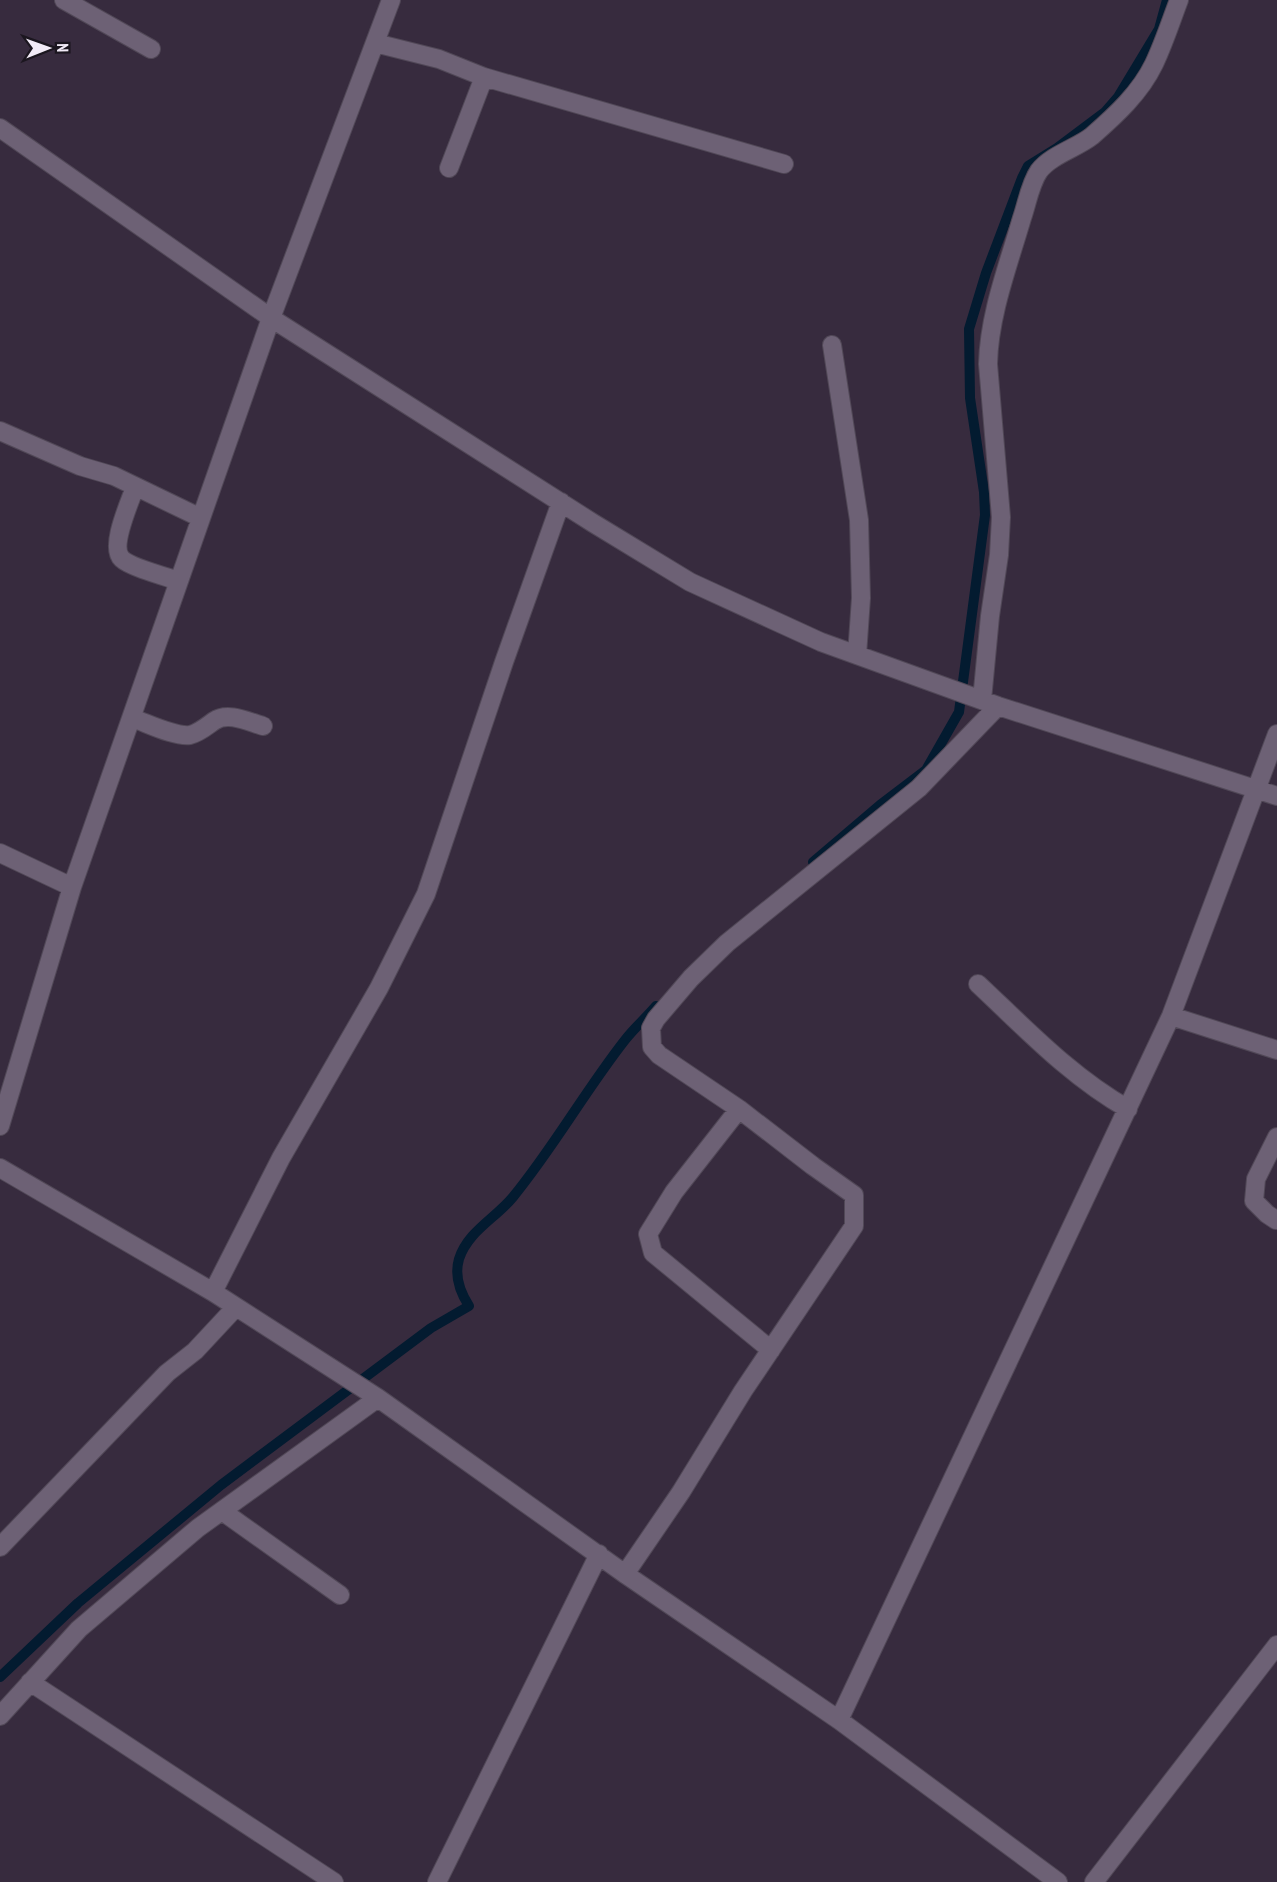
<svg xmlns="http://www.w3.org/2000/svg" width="1277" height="1882" font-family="'PT Sans Narrow',sans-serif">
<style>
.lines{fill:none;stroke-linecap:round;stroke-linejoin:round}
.stream{stroke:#031b30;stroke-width:10}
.street-casing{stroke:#514857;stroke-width:20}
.street{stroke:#6d6175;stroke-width:18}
</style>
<rect width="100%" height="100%" fill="#372b3e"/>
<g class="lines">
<path class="stream" d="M813,862L880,805L926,770L959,712L985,515L984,492L970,398L969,329L986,273L1022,178L1028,166L1057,148L1105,112L1118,97L1159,29L1167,0
M0,1677L78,1603L221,1485L431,1328L469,1306C460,1292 454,1276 459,1259C468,1231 496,1218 513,1197C554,1147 585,1091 625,1040C634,1028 646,1018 656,1006"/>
<g class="street-casing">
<path id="street" d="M64,0L151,49
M375,43L439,59L484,77L784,164
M0,128L271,318L593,523L690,582L821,642L998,706L1277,796
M449,168L484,77
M832,345L859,520L861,598L857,655
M0,431L80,466L114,476L201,518
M135,487C130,502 109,547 122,559C130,567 167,577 179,581
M982,700L990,616L999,555L1001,517L988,364C989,315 1008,266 1022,218C1027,204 1030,184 1039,171C1051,155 1077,148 1092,136C1116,115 1140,93 1154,64C1164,43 1171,21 1179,0
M132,718C147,723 174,737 190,735C199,733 207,726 214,721C228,711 249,722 263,726
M0,853L72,887
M978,984C1025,1028 1071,1077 1128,1109
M1171,1016L1277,1050
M739,1109L674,1192L648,1234L653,1253L771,1350
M0,1126L72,887L271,318L391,0
M0,1168L213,1292L378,1398L625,1574L839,1720L1058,1882
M1276,1220L1267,1214L1254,1201L1256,1179L1277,1137
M213,1292L281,1158L379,988L426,894L504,662L561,502
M222,1511L340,1595
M0,1547L167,1373L195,1351L236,1307
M625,1574L681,1492L743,1391L854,1226V1195L813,1166L739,1109L659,1055L652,1047L651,1028L656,1019L691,978L727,943L919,788L998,706
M30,1682L334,1882
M0,1716L79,1629L198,1528L378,1398
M839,1720L1171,1016L1277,734
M437,1882L599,1554
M1094,1882L1277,1645"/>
</g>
<use href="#street" class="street"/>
</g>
<g transform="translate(48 48) rotate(89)" stroke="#1b161f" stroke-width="4.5" paint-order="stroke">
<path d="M0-4.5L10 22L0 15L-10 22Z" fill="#f2ebf7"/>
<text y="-9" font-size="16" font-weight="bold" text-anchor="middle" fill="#f2ebf7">N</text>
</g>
</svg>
